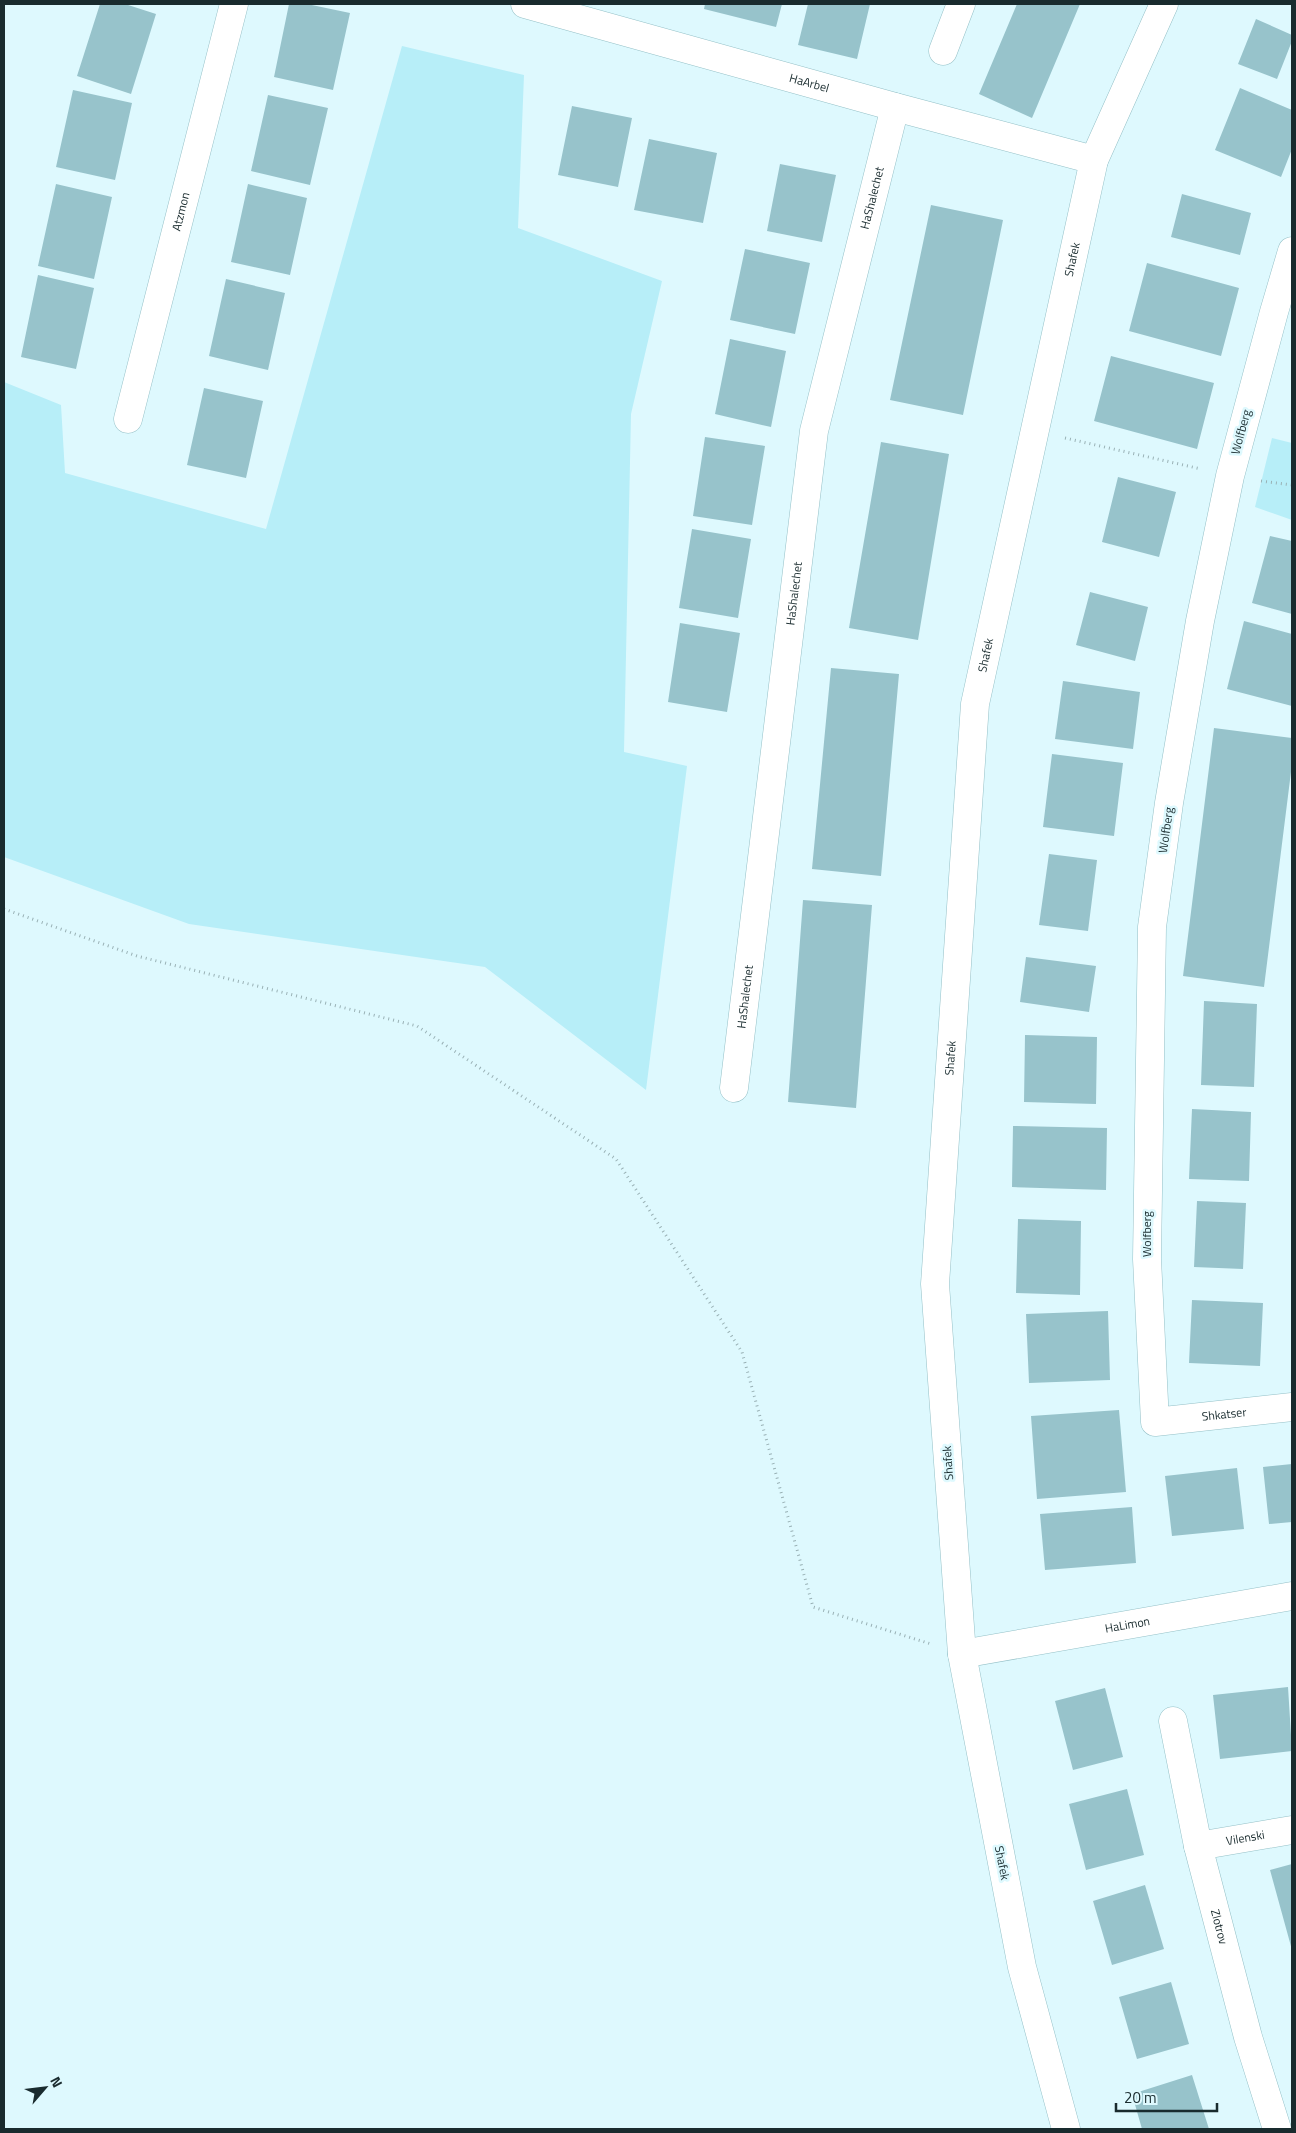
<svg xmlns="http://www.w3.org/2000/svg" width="1296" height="2133" font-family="'Titillium Web',sans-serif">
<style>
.green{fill:#b7eef8}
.building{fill:#97c3cb}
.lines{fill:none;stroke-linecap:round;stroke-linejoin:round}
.street-casing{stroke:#94c0c7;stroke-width:29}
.secondary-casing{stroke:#94c0c7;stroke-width:29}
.path{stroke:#99b1b5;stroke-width:3;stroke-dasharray:1 4;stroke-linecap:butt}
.street{stroke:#fff;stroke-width:28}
.secondary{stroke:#fff;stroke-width:28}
.labels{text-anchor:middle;stroke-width:5;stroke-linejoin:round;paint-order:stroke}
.street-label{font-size:12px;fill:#192b2e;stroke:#def9fe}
</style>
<rect width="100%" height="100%" fill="#def9fe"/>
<path class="green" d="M402,46L524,75L518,228L662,281L631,414L624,752L687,766L646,1090L485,967L189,924L4,857V382L61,405L65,473L266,529Z
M1272,438L1292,443V520L1255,507Z"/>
<path class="building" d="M100,4H125L156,14L131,94L77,76Z
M289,4H307L350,13L333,90L274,77Z
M705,4H782L776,27L704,9Z
M808,4H870L857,59L798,45Z
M1017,4H1080L1032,118L979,94Z
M1256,19L1292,35V41L1277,79L1238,64Z
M1240,88L1292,110V149L1281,177L1215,150Z
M73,90L132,103L115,180L56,167Z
M268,95L328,108L310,185L251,171Z
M572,106L632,118L618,187L558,175Z
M649,139L717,153L703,223L634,210Z
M780,164L836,175L822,242L767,231Z
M56,184L112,197L94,279L38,266Z
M248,184L307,198L290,275L231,262Z
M1182,194L1251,213L1240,255L1171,237Z
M931,205L1003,220L963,415L890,400Z
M745,249L810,263L795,334L730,320Z
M1147,263L1239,288L1221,356L1129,331Z
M38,275L94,288L76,369L21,357Z
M226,279L285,293L268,370L209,356Z
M730,339L786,351L771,427L715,414Z
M1111,356L1214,383L1197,449L1094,421Z
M204,388L263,401L246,478L187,465Z
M705,437L765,446L752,525L693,516Z
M881,442L949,454L918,640L849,628Z
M1118,477L1176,492L1159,557L1102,542Z
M692,529L751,539L738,618L679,608Z
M1270,536L1292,541V614L1252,603Z
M1090,592L1148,607L1135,661L1076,645Z
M1244,621L1292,634V706L1227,689Z
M680,623L740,633L727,712L668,702Z
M831,668L899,674L881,876L812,869Z
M1063,681L1140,692L1133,749L1055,739Z
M1214,728L1292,738V764L1264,987L1183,976Z
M1052,754L1123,763L1114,836L1043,827Z
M1049,854L1097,860L1088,931L1039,925Z
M803,900L872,905L856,1108L788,1102Z
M1026,957L1096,966L1089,1012L1020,1002Z
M1204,1001L1257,1004L1254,1087L1201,1085Z
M1025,1035L1097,1037L1096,1104L1024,1102Z
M1192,1109L1251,1112L1249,1181L1189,1179Z
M1013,1126L1107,1128L1106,1190L1012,1187Z
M1197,1201L1246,1203L1243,1269L1194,1267Z
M1018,1219L1081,1221L1080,1295L1016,1293Z
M1192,1300L1263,1303L1260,1366L1189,1363Z
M1108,1311L1110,1380L1029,1383L1026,1314Z
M1119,1410L1126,1492L1037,1499L1031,1416Z
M1292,1464V1522L1269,1524L1263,1467Z
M1237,1468L1244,1529L1172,1536L1165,1476Z
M1132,1507L1136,1563L1045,1570L1040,1514Z
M1288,1687L1292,1751L1220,1759L1213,1695Z
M1105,1688L1123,1757L1073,1770L1055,1701Z
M1127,1789L1144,1855L1086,1870L1069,1804Z
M1292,1864V1950L1270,1870Z
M1145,1885L1164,1949L1112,1965L1093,1901Z
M1171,1982L1189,2044L1137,2059L1119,1997Z
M1192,2075L1209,2129H1142L1132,2094Z"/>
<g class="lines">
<g class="street-casing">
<g id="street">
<path id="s1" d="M525,4L895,107L1094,160"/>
<path d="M943,51L961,4"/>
<path id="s2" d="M1292,251L1274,312L1230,476L1200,621L1169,803L1152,927L1147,1259L1155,1422L1292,1407"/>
<path id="s3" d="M128,419L234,4"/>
<path id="s4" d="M734,1088L814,431L895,107"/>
<path id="s5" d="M962,1654L1292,1596"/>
<path id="s6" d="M1173,1721L1198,1846L1248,2037L1277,2129"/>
<path id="s7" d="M1198,1846L1292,1830"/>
</g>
</g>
<g class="secondary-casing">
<g id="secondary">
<path id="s8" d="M1066,2129L1022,1967L962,1654L935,1284L975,704L1094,160L1164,4"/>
</g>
</g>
<path class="path" d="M1065,438L1201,469
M1261,481L1292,485
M4,909L137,956L417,1026L616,1159L742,1352L813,1607L931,1644"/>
<use href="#street" class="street"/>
<use href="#secondary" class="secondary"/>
</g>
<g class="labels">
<g class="street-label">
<text dy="4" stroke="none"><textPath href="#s1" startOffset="295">HaArbel</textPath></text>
<text dy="4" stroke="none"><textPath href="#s4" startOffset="902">HaShalechet</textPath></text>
<text dy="4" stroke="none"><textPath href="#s3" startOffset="214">Atzmon</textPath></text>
<text dy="4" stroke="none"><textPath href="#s8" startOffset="1894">Shafek</textPath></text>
<text transform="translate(1241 432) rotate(-75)" y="4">Wolfberg</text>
<text dy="4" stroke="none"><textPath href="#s4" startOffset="498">HaShalechet</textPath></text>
<text dy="4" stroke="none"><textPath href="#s8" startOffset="1489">Shafek</textPath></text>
<text transform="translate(1166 830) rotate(-82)" y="4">Wolfberg</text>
<text dy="4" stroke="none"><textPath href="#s4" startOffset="92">HaShalechet</textPath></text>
<text dy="4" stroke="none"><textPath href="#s8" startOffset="1084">Shafek</textPath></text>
<text transform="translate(1147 1234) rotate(-90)" y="4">Wolfberg</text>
<text dy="4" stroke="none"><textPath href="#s2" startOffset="1256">Shkatser</textPath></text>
<text transform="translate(948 1463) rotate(-94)" y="4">Shafek</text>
<text dy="4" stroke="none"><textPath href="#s5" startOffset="168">HaLimon</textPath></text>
<text dy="4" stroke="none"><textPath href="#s7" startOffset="48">Vilenski</textPath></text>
<text transform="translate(1002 1863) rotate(79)" y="4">Shafek</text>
<text dy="4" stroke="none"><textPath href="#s6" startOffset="211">Zlotrov</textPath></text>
</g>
</g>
<rect width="1296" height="2133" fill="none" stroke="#192b2e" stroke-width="10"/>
<g transform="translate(45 2088) rotate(62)" stroke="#def9fe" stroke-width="4" paint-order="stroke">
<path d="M0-4L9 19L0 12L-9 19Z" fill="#192b2e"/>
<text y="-8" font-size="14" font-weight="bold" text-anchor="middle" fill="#192b2e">N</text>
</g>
<path d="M1116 2103v8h101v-8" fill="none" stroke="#192b2e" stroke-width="2.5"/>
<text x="1124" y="2103" font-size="15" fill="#192b2e" stroke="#def9fe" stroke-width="4" paint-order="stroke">20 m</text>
</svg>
